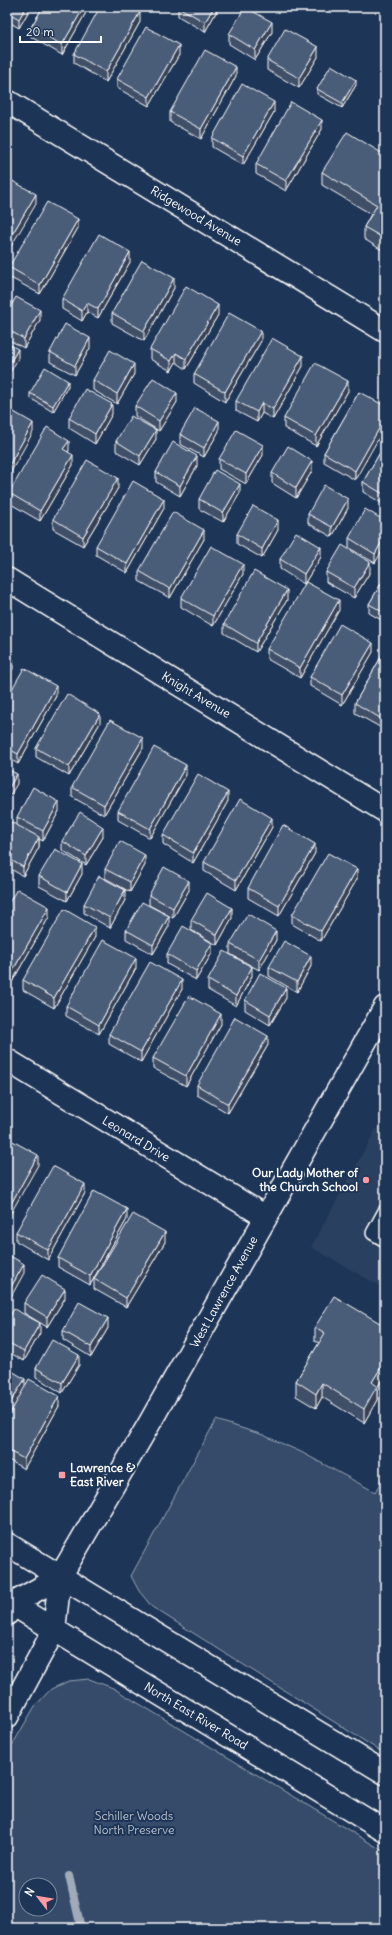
<svg xmlns="http://www.w3.org/2000/svg" width="392" height="1935" font-family="Delius,sans-serif">
<style>
.built{fill:#2a4161}
.green{fill:#364b69;stroke:#9aa5b4;fill-rule:evenodd}
.lines{fill:none;stroke-linecap:round;stroke-linejoin:round}
.stream{stroke:#a0aab8;stroke-width:8}
.service-casing{stroke:#fff;stroke-width:16}
.minor-casing{stroke:#fff;stroke-width:25}
.secondary-casing{stroke:#fff;stroke-width:25}
.service{stroke:#1d3557;stroke-width:13}
.minor{stroke:#1d3557;stroke-width:22}
.secondary{stroke:#1d3557;stroke-width:22}
.wall{fill:#405068;stroke:#fff}
.shaded-wall{fill:#344155;stroke:#fff}
.building{fill:#4a5d79;stroke:#fff}
.poi-dot{fill:#ff9aa2;stroke:#1d3557;stroke-width:1.5}
.labels{text-anchor:middle;stroke-width:4;stroke-linejoin:round;paint-order:stroke}
.street-label{font-size:12px;fill:#fff;stroke:#1d3557}
.poi-label{font-size:12px;font-weight:bold;fill:#fff;stroke:#1d3557;text-anchor:end}
.park-label{font-size:12px;fill:#b9c0ca;stroke:#1d3557}
</style>
<rect width="100%" height="100%" fill="#1d3557"/>
<filter id="ink" filterUnits="userSpaceOnUse"><feTurbulence type="fractalNoise" baseFrequency=".025" numOctaves="2"/><feDisplacementMap in="SourceGraphic" scale="8" xChannelSelector="R" yChannelSelector="G"/><feConvolveMatrix kernelMatrix="1 2 1 2 8 2 1 2 1" color-interpolation-filters="sRGB"/></filter>
<g filter="url(#ink)">
<path class="built" d="M385,1113V1289L311,1247Z"/>
<path class="green" d="M216,1420L263,1435L301,1452L375,1492L385,1474V1754L152,1607L139,1591L131,1576Z
M89,1679L113,1688L385,1852V1928H7V1754L35,1706L51,1689L69,1681ZM26,1885H50V1909H26Z"/>
<g class="lines">
<path class="stream" d="M69,1876L81,1928"/>
<g class="service-casing">
<path id="service" d="M385,1211L373,1233L385,1240"/>
</g>
<g class="minor-casing">
<path id="minor" d="M7,101L385,331
M7,579L385,811
M7,1060L266,1217"/>
</g>
<g class="secondary-casing">
<path id="secondary" d="M7,1544L385,1773
M7,1601L385,1831
M7,1614L12,1604L60,1577
M7,1717L54,1630L60,1577L149,1424L385,1007"/>
</g>
<use href="#service" class="service"/>
<use href="#minor" class="minor"/>
<use href="#secondary" class="secondary"/>
</g>
<path class="wall" d="M7,7H31L19,28L7,21Z
M43,7H89L62,55L31,37V27Z
M178,7H219L205,32L178,16Z
M250,7H261L258,12Z
M140,22L106,82L74,63V54Z
M272,32L255,60L229,44V34Z
M179,55L149,106L117,88V79Z
M318,57L299,88L267,70V60Z
M236,76L201,139L170,122V112Z
M356,85L342,108L317,94V89Z
M274,112L243,165L212,147V138Z
M322,129L286,191L256,174V164Z
M385,155V252L364,239V227L371,214L322,185V172Z
M78,228L40,294L9,277V267Z
M130,262L98,318L87,312L82,321L62,309V299Z
M174,288L144,341L112,323V313Z
M7,313L40,320L24,348L7,339Z
M218,315L186,369L176,362L171,371L150,359V349Z
M261,341L225,402L194,383V374Z
M90,348L75,375L50,362V352Z
M303,366L273,419L262,413L257,422L236,411V401Z
M134,374L117,404L93,390V380Z
M68,386L53,412L30,398V393Z
M348,391L316,446L284,428V418Z
M359,392L355,480L324,462V453Z
M177,402L159,431L135,416V406Z
M112,414L95,444L69,428V418Z
M219,431L204,457L180,444V434Z
M156,439L140,465L116,451V441Z
M385,444V505L363,492V482Z
M69,450L68,452L73,465L40,521L9,503V493Z
M263,455L246,484L219,469V459Z
M197,466L180,496L156,482V472Z
M312,471L296,498L272,483V473Z
M118,488L83,546L53,529V519Z
M240,493L223,522L199,509V499Z
M164,508L127,573L96,555V546Z
M348,508L332,537L308,523V514Z
M385,521L375,563L349,548V538Z
M278,530L262,558L237,544V534Z
M204,539L170,598L139,581V571Z
M321,557L304,584L280,569V559Z
M326,572H370L354,598L326,582Z
M243,574L213,626L181,607V598Z
M385,577V622L369,613V604Z
M287,600L256,652L224,633V624Z
M339,610L300,678L267,659V649Z
M385,650V730L355,713V703Z
M373,652L342,705L310,686V677Z
M56,696L18,764L7,757V698Z
M100,723L69,776L36,757V748Z
M143,748L104,815L72,797V787Z
M186,775L150,838L118,820V811Z
M228,801L193,863L163,844V835Z
M59,811L43,841L39,839V847L23,876L7,867V828L17,825V817Z
M272,827L236,890L204,871V862Z
M103,837L86,865L62,850V841Z
M315,853L279,916L248,898V888Z
M145,865L130,892L105,878V869Z
M82,874L67,901L39,886V876Z
M357,879L321,941L292,924V915Z
M189,890L173,918L149,905V895Z
M125,900L110,928L84,913V904Z
M7,906L49,917L12,982L7,979Z
M232,918L217,945L191,930V920Z
M169,926L153,954L126,939V930Z
M95,937L54,1008L23,990V980Z
M276,940L259,970L230,954V944Z
M212,953L196,980L167,964V954Z
M311,966L297,992L269,976V967Z
M136,968L99,1034L66,1016V1006Z
M252,976L236,1006L208,990V980Z
M182,989L141,1062L109,1044V1034Z
M286,998L270,1025L245,1010V1000Z
M221,1024L186,1086L153,1068V1058Z
M268,1045L228,1113L197,1095V1085Z
M85,1193L48,1260L16,1241V1232Z
M127,1219L90,1285L58,1267V1258Z
M165,1242L126,1307L94,1289V1279Z
M65,1298L47,1327L24,1313V1303Z
M7,1321L40,1333L24,1361L7,1351Z
M385,1326V1375L377,1388V1400L364,1423L322,1397L316,1408L296,1396V1381L319,1343L315,1341V1327Z
M108,1328L91,1357L63,1340V1331Z
M79,1365L62,1393L36,1377V1368Z
M7,1368L25,1388L59,1406L24,1469L7,1459V1419L16,1403L7,1418Z"/>
<path class="shaded-wall" d="M26,7H31L19,28V19Z
M84,7H89L62,55V45Z
M214,7H219L205,32V22Z
M258,7H261L258,12Z
M140,12V22L106,82V72Z
M272,22V32L255,60V50Z
M179,45V55L149,106V97Z
M318,47V57L299,88V78Z
M236,67V76L201,139V129Z
M356,80V85L342,108V103Z
M274,102V112L243,165V156Z
M322,120V129L286,191V181Z
M36,194V204L7,253V243Z
M78,219V228L40,294V285Z
M130,252V262L98,318V309Z
M174,278V288L144,341V331Z
M87,303V312L82,321V311Z
M218,305V315L186,369V359Z
M40,310V320L24,348V339Z
M261,331V341L225,402V392Z
M90,338V348L75,375V366Z
M18,349V359L7,377V368Z
M176,353V362L171,371V361Z
M303,356V366L273,419V409Z
M134,364V374L117,404V394Z
M68,381V386L53,412V406Z
M348,381V391L316,446V436Z
M177,393V402L159,431V421Z
M262,403V413L257,422V412Z
M112,404V414L95,444V434Z
M385,418V427L355,480V471Z
M219,421V431L204,457V448Z
M33,423V432L7,479V469Z
M156,430V439L140,465V456Z
M69,441V450L63,459V449Z
M263,445V455L246,484V474Z
M73,455V465L40,521V511Z
M197,456V466L180,496V486Z
M312,461V471L296,498V488Z
M118,478V488L83,546V537Z
M240,484V493L223,522V513Z
M164,499V508L127,573V564Z
M348,499V508L332,537V527Z
M278,520V530L262,558V549Z
M204,530V539L170,598V589Z
M385,536V546L375,563V554Z
M321,547V557L304,584V574Z
M370,562V572L354,598V588Z
M243,564V574L213,626V616Z
M287,590V600L256,652V643Z
M339,600V610L300,678V668Z
M373,643V652L342,705V695Z
M13,659V669L7,678V669Z
M56,686V696L18,764V754Z
M100,714V723L69,776V767Z
M143,738V748L104,815V805Z
M186,765V775L150,838V829Z
M17,774V784L7,800V791Z
M228,792V801L193,863V853Z
M59,802V811L43,841V831Z
M272,818V827L236,890V880Z
M103,827V837L86,865V856Z
M39,837V847L23,876V867Z
M315,844V853L279,916V906Z
M145,855V865L130,892V882Z
M82,864V874L67,901V892Z
M357,869V879L321,941V931Z
M189,881V890L173,918V908Z
M125,890V900L110,928V918Z
M49,907V917L12,982V972Z
M232,908V918L217,945V935Z
M169,916V926L153,954V945Z
M95,927V937L54,1008V998Z
M276,931V940L259,970V960Z
M212,943V953L196,980V971Z
M311,956V966L297,992V982Z
M136,958V968L99,1034V1025Z
M252,967V976L236,1006V996Z
M182,980V989L141,1062V1052Z
M286,988V998L270,1025V1015Z
M221,1014V1024L186,1086V1076Z
M268,1036V1045L228,1113V1104Z
M38,1155V1165L7,1220V1211Z
M85,1184V1193L48,1260V1250Z
M127,1209V1219L90,1285V1276Z
M165,1232V1242L126,1307V1298Z
M24,1264V1273L7,1304V1294Z
M65,1289V1298L47,1327V1317Z
M108,1318V1328L91,1357V1347Z
M40,1323V1333L24,1361V1351Z
M79,1355V1365L62,1393V1383Z
M385,1361V1375L377,1388V1400L364,1423V1409L372,1382Z
M25,1379V1389L7,1418V1408Z
M322,1383V1397L316,1408V1394Z
M59,1396V1406L24,1469V1459Z"/>
<path class="building" d="M7,7H26L19,19L7,12Z
M43,7H84L62,45L31,27Z
M100,7H131L140,12L106,72L74,54Z
M178,7H214L205,22Z
M245,7L272,22L255,50L229,34Z
M146,27L179,45L149,97L117,79Z
M285,29L318,47L299,78L267,60Z
M205,50L236,67L201,129L170,112Z
M331,65L356,80L342,103L317,89Z
M242,84L274,102L243,156L212,138Z
M291,102L322,120L286,181L256,164Z
M347,132L385,155V239L364,227L377,205L322,172Z
M7,178L36,194L7,243Z
M47,202L78,219L40,285L9,267Z
M99,234L130,252L98,309L87,303L82,311L62,299Z
M142,260L174,278L144,331L112,313Z
M186,286L218,305L186,359L176,353L171,361L150,349Z
M16,297L40,310L24,339L7,329V313Z
M229,313L261,331L225,392L194,374Z
M65,324L90,338L75,366L50,352Z
M272,338L303,356L273,409L262,403L257,412L236,401Z
M7,343L18,349L7,368Z
M110,350L134,364L117,394L93,380Z
M315,363L348,381L316,436L284,418Z
M45,367L68,381L53,406L30,393Z
M153,378L177,393L159,421L135,406Z
M85,389L112,404L95,434L69,418Z
M359,392L385,406V418L355,471L324,453Z
M7,408L33,423L7,469Z
M195,408L219,421L204,448L180,434Z
M131,416L156,430L140,456L116,441Z
M47,427L69,441L63,449L73,455L40,511L9,493Z
M236,430L263,445L246,474L219,459Z
M173,442L197,456L180,486L156,472Z
M385,444V495L363,482Z
M288,446L312,461L296,488L272,473Z
M87,460L118,478L83,537L53,519Z
M215,470L240,484L223,513L199,499Z
M133,481L164,499L127,564L96,546Z
M324,485L348,499L332,527L308,514Z
M253,506L278,520L262,549L237,534Z
M365,509L385,521V536L375,554L349,538Z
M173,512L204,530L170,589L139,571Z
M296,532L321,547L304,574L280,559Z
M342,545L370,562L354,588L326,572Z
M211,546L243,564L213,616L181,598Z
M254,571L287,590L256,643L224,624Z
M385,577V613L369,604Z
M306,582L339,600L300,668L267,649Z
M340,624L373,643L342,695L310,677Z
M385,650V721L355,703Z
M7,656L13,659L7,669Z
M24,668L56,686L18,754L7,748V698Z
M67,694L100,714L69,767L36,748Z
M110,720L143,738L104,805L72,787Z
M154,747L186,765L150,829L118,811Z
M7,769L17,774L7,791Z
M198,774L228,792L193,853L163,835Z
M33,787L59,802L43,831L17,817Z
M240,799L272,818L236,880L204,862Z
M80,812L103,827L86,856L62,841Z
M11,822L39,837L23,867L7,858V828Z
M283,825L315,844L279,906L248,888Z
M120,841L145,855L130,882L105,869Z
M55,849L82,864L67,892L39,876Z
M328,853L357,869L321,931L292,915Z
M164,867L189,881L173,908L149,895Z
M99,876L125,890L110,918L84,904Z
M17,889L49,907L12,972L7,970V906Z
M207,893L232,908L217,935L191,920Z
M142,902L169,916L153,945L126,930Z
M64,909L95,927L54,998L23,980Z
M248,914L276,931L259,960L230,944Z
M183,926L212,943L196,971L167,954Z
M103,940L136,958L99,1025L66,1006Z
M284,941L311,956L297,982L269,967Z
M224,951L252,967L236,996L208,980Z
M150,962L182,980L141,1052L109,1034Z
M260,973L286,988L270,1015L245,1000Z
M189,996L221,1014L186,1076L153,1058Z
M235,1017L268,1036L228,1104L197,1085Z
M7,1138L38,1155L7,1211Z
M53,1166L85,1184L48,1250L16,1232Z
M94,1191L127,1209L90,1276L58,1258Z
M133,1214L165,1232L126,1298L94,1279Z
M7,1254L24,1264L7,1294Z
M42,1275L65,1289L47,1317L24,1303Z
M334,1296L385,1326V1361L372,1382L377,1386L364,1409L322,1383L316,1394L296,1381L325,1333L315,1327Z
M79,1302L108,1318L91,1347L63,1331Z
M14,1309L40,1323L24,1351L7,1342V1321Z
M52,1340L79,1355L62,1383L36,1368Z
M7,1368L25,1379L7,1408Z
M29,1379L59,1396L24,1459L7,1450V1419Z"/>
</g>
<g class="poi-dot">
<circle cx="366" cy="1180" r="4"/>
<rect x="58" y="1471" width="8" height="8" rx="2"/>
</g>
<g class="labels">
<g class="street-label">
<text transform="translate(196 216) rotate(31)" y="4">Ridgewood Avenue</text>
<text transform="translate(196 695) rotate(31)" y="4">Knight Avenue</text>
<text transform="translate(136 1139) rotate(31)" y="4">Leonard Drive</text>
<text transform="translate(224 1292) rotate(-61)" y="4">West Lawrence Avenue</text>
<text transform="translate(196 1716) rotate(31)" y="4">North East River Road</text>
</g>
<g class="poi-label">
<text x="358" y="1177">Our Lady Mother of<tspan x="358" dy="14">the Church School</tspan></text>
<text x="70" y="1472" text-anchor="start">Lawrence &amp;<tspan x="70" dy="14">East River</tspan></text>
</g>
<g class="park-label">
<text x="134" y="1820">Schiller Woods<tspan x="134" dy="14">North Preserve</tspan></text>
</g>
</g>
<rect width="392" height="1935" fill="none" stroke="#1d3557" stroke-width="24"/>
<rect x="12" y="12" width="368" height="1911" fill="none" stroke="#fff" stroke-width="1.5" filter="url(#ink)"/>
<g transform="translate(38 1897) rotate(301)"><circle r="19" fill="#1d3557" stroke="#77869a"/>
<path d="M0-3L7 15L0 10L-7 15Z" fill="#ff9aa2"/>
<text y="-6" font-size="11" font-weight="bold" text-anchor="middle" fill="#ffffff">N</text>
</g>
<path d="M20 36v6h81v-6" fill="none" stroke="#ffffff" stroke-width="2"/>
<text x="26" y="36" font-size="12" fill="#ffffff" stroke="#1d3557" stroke-width="3" paint-order="stroke">20 m</text>
</svg>
